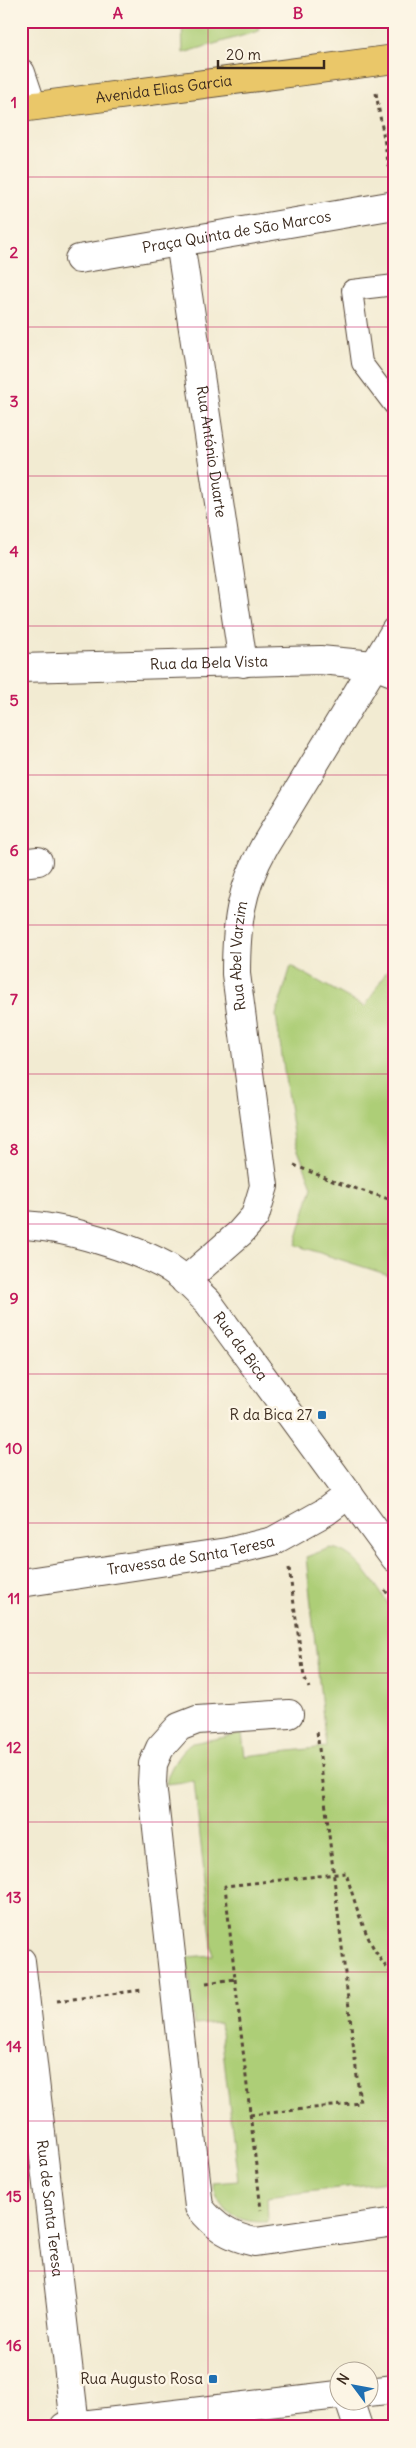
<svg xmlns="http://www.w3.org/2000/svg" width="416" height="2448" font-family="Delius,sans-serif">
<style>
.green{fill:#adce77;stroke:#747c4a}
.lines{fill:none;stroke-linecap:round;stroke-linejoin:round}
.lane-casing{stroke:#564739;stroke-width:22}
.street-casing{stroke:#564739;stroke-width:30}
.primary-casing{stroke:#564739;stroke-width:30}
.path{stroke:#564739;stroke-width:3;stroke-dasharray:4 4;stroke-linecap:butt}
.lane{stroke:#fff;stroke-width:20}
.street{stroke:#fff;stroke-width:28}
.primary{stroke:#eac769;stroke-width:28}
.grid{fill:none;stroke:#c2185b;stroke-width:1;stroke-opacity:0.55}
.poi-dot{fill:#1f6fb2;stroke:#fcf5e5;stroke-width:2}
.labels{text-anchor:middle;stroke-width:5;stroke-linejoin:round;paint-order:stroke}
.street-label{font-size:15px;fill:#3b2a1e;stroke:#fcf5e5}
.poi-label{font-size:15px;fill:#3b2a1e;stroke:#fcf5e5;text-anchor:end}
.neatline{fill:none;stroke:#c2185b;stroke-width:2}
.grid-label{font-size:16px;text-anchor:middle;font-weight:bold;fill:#c2185b}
</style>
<rect width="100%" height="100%" fill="#fcf5e5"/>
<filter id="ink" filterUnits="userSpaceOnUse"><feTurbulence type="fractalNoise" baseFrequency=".02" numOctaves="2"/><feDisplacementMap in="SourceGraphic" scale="10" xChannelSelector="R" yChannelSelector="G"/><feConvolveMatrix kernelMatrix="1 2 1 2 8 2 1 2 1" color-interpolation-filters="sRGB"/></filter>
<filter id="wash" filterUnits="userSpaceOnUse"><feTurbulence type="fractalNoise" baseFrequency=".0096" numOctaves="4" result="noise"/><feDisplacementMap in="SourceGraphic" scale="20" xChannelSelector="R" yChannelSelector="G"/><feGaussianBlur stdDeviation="1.12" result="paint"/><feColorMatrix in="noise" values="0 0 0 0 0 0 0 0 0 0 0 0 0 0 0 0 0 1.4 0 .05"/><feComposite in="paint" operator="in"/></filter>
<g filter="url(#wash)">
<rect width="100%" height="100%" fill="#f2ebd2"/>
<path class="green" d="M182,21H258L259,31L183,53Z
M395,957V1277L295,1245L312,1186L294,1140L276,1015L291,966L365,1007Z
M330,1548C357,1549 380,1593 395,1614V2181L267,2197L268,2222C239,2223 219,2214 213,2183L238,2181L220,2023L194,2025L187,1957L213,1955L194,1781L166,1784C168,1770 180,1751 192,1743L242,1734L245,1756L326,1747L306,1557Z"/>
</g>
<g filter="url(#ink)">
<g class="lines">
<g class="lane-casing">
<path id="lane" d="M395,285L352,290L362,363L393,404L395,402"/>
</g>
<g class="street-casing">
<g id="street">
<path d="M21,73L32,106"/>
<path id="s1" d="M180,242L243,663"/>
<path id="s2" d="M79,259L395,205"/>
<path id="s3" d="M21,668L320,660L374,665L395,673"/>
<path d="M21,863L38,861"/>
<path id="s4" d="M21,1225C62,1226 136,1248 171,1269C185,1278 196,1291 208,1302L395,1558"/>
<path id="s5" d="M185,1281L240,1233L255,1216L264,1186L236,974C236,926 240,890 264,847L395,631"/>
<path id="s6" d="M21,1583L227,1552L273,1541L325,1512L349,1494"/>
<path d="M289,1714L197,1720L179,1727L160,1748L153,1764L152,1783L199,2207C215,2227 230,2237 255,2242L395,2222"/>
<path id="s7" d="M21,1961L75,2425"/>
<path d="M368,2392L395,2389"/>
<path d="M349,2400L358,2427"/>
<path d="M64,2427L338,2395"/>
</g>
</g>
<g class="primary-casing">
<g id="primary">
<path id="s8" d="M21,108L395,59"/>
</g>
</g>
<path class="path" d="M376,93L390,173
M294,1165L335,1182L395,1201
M289,1568L304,1677L309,1688
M385,1590L395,1604
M235,1979L261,2210
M206,1983L235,1979L225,1886L346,1873C357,1909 367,1949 395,1977
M57,2001L142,1990
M250,2115L360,2103L317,1731"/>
<use href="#lane" class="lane"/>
<use href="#street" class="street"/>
<use href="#primary" class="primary"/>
</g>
</g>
<path class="grid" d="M208,21V2427M21,177H395M21,327H395M21,476H395M21,626H395M21,775H395M21,925H395M21,1074H395M21,1224H395M21,1374H395M21,1523H395M21,1673H395M21,1822H395M21,1972H395M21,2121H395M21,2271H395"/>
<g class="poi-dot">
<rect x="317" y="1410" width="10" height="10" rx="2.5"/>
<rect x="208" y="2374" width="10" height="10" rx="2.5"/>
</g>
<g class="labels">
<g class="street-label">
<text dy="5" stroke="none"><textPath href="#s8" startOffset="144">Avenida Elias Garcia</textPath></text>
<text dy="5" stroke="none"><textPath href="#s2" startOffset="160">Praça Quinta de São Marcos</textPath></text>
<text dy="5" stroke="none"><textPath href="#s1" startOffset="212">Rua António Duarte</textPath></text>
<text dy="5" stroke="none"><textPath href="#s3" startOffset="188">Rua da Bela Vista</textPath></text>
<text dy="5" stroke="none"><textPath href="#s5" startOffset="359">Rua Abel Varzim</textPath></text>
<text dy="5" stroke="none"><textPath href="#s4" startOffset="262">Rua da Bica</textPath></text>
<text dy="5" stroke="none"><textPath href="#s6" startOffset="172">Travessa de Santa Teresa</textPath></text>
<text dy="5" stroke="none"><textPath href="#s7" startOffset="249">Rua de Santa Teresa</textPath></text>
</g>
<g class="poi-label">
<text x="312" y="1420">R da Bica 27</text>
<text x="203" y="2384">Rua Augusto Rosa</text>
</g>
</g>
<rect width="416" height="2448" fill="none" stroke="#fcf5e5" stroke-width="55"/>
<g transform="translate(354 2386) rotate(302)"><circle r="24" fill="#fcf5e5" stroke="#afa495"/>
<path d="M0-4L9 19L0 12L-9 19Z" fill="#1f6fb2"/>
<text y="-8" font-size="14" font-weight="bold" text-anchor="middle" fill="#3b2a1e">N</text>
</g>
<path d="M218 60v8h106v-8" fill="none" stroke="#3b2a1e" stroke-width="2.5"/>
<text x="226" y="60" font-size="15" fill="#3b2a1e" stroke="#fcf5e5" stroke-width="4" paint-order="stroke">20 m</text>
<rect x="28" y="28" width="360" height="2392" class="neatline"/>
<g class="grid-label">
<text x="118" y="19">A</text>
<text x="298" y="19">B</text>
<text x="14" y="108">1</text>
<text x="14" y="258">2</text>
<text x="14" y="407">3</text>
<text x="14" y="557">4</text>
<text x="14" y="706">5</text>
<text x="14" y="856">6</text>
<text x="14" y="1005">7</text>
<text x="14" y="1155">8</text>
<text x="14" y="1304">9</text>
<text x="14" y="1454">10</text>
<text x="14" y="1604">11</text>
<text x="14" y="1753">12</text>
<text x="14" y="1903">13</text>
<text x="14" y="2052">14</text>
<text x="14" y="2202">15</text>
<text x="14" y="2351">16</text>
</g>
</svg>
